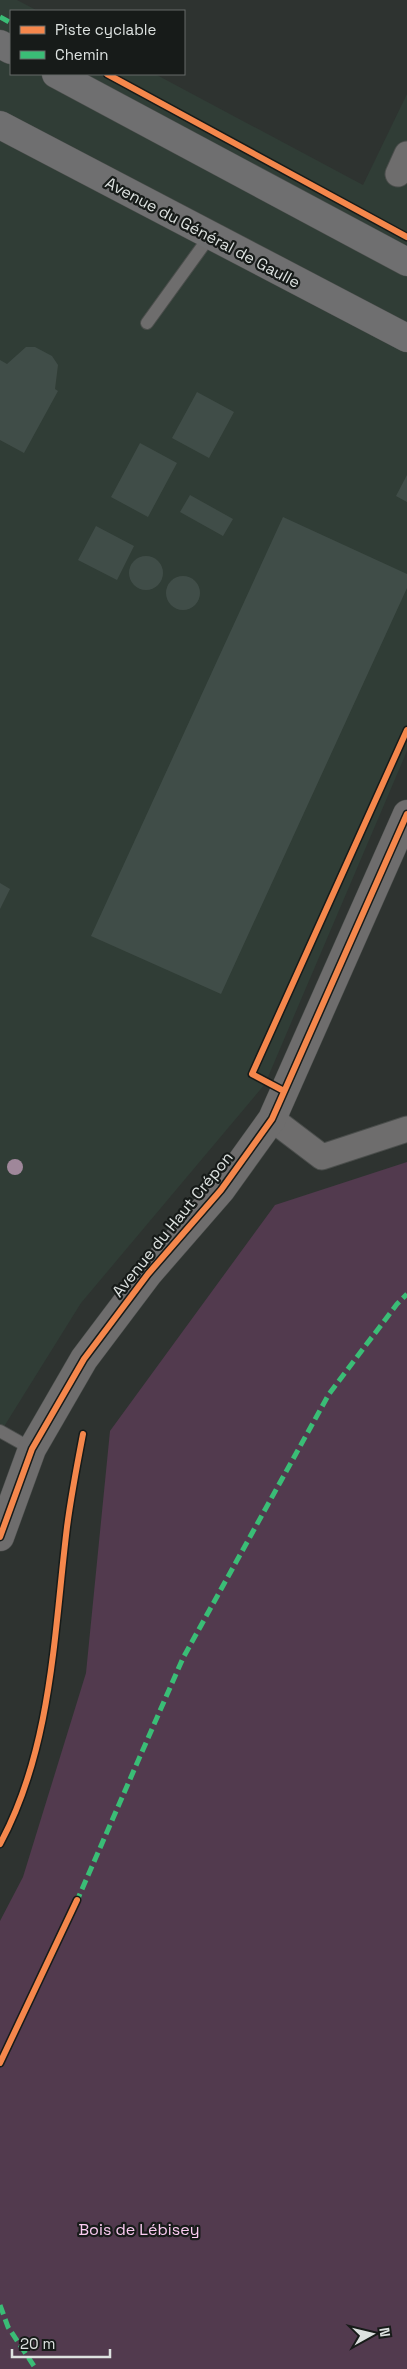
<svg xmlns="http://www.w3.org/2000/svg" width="407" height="2369" font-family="'Space Grotesk',sans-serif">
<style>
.built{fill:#303d36}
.green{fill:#523a4e}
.building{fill:#404d48}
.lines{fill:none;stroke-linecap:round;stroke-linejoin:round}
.service-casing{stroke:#4b4e4c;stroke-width:14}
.minor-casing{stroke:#4b4e4c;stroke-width:27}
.tertiary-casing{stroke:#4b4e4c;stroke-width:29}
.secondary-casing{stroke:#4b4e4c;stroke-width:29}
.service{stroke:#6e6d6d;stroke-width:12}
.minor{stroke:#6e6d6d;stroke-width:25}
.tertiary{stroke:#6e6d6d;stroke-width:28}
.secondary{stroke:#6f6f70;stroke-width:28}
.quiet{stroke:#3abd76;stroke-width:5;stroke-dasharray:10 5;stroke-linecap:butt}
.cycleway-casing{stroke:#171b19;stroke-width:9}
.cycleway{stroke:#f5874c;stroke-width:6}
.tree{fill:#9f879a}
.labels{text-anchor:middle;stroke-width:4.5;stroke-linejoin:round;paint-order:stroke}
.street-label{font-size:16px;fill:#dde2e0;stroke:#171b19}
.park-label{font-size:16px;fill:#fbcbf1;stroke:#171b19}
</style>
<rect width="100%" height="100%" fill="#2e3330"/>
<path class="built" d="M0,0H17L38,11H11V74H155L363,185L407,94V751L265,1084L81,1303L0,1433Z"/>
<path class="green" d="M407,1162V2369H0V1921L23,1877L86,1673L110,1431L275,1205Z"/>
<path class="building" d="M26,347H35L52,356L58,365L55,389L58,391L24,453L0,440V360L7,364Z
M197,392L234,412L209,458L172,438Z
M140,443L177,463L148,517L111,497Z
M407,475V502L396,496Z
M190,495L233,519L223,536L180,512Z
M283,517L407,574V588L221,994L91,936Z
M96,526L134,546L117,580L78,560Z
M129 573a17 17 0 1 1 34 0a17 17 0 1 1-34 0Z
M166 593a17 17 0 1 1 34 0a17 17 0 1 1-34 0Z
M0,883L10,889L0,909Z"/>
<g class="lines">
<g class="service-casing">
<path id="service" d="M147,323L210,236
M0,1431L32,1449"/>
</g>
<g class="minor-casing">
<path id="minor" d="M398,174L407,154
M272,1119L322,1157L407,1129"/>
</g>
<g class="tertiary-casing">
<path id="tertiary" d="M0,1537L32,1449L84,1359L148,1274L221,1190L272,1119L407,814"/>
</g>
<g class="secondary-casing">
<path id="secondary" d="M0,44L11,50
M56,74L407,262
M0,125L407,338"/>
</g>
<use href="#service" class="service"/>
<use href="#minor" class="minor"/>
<use href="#tertiary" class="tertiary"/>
<use href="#secondary" class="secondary"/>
<path class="quiet" d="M0,17L11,23
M76,1903L183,1658L329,1394L397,1304L407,1294
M0,2305L8,2327L36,2369"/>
<g class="cycleway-casing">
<path id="cycleway" d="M107,74L407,237
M284,1091L252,1074L407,730
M0,1537L32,1449L84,1359L148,1274L221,1190L272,1119L407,814
M0,1844C52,1748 54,1633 67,1527C71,1496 77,1465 83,1434
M0,2063L77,1900"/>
</g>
<use href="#cycleway" class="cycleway"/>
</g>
<circle class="tree" cx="15" cy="1167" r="8"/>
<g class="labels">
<g class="street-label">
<text transform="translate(203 232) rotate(28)" y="6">Avenue du Général de Gaulle</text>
<text transform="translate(172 1224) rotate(-51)" y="6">Avenue du Haut Crépon</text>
</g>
<g class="park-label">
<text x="139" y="2235">Bois de Lébisey</text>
</g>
</g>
<rect x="10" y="10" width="175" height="65" fill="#171b19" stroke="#666b69"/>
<rect x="20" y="26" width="25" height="8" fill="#f5874c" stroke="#666b69"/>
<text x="55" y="35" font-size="15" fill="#dde2e0">Piste cyclable</text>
<rect x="20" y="51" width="25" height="8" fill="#3abd76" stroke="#666b69"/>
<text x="55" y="60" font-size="15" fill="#dde2e0">Chemin</text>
<g transform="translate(372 2334) rotate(82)" stroke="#171b19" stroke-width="4" paint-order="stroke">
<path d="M0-4L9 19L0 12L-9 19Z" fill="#dde2e0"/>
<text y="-8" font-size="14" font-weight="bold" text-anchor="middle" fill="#dde2e0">N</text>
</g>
<path d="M12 2349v8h98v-8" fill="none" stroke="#dde2e0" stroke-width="2.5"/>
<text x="20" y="2349" font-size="15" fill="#dde2e0" stroke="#171b19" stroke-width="4" paint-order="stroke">20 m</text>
</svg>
